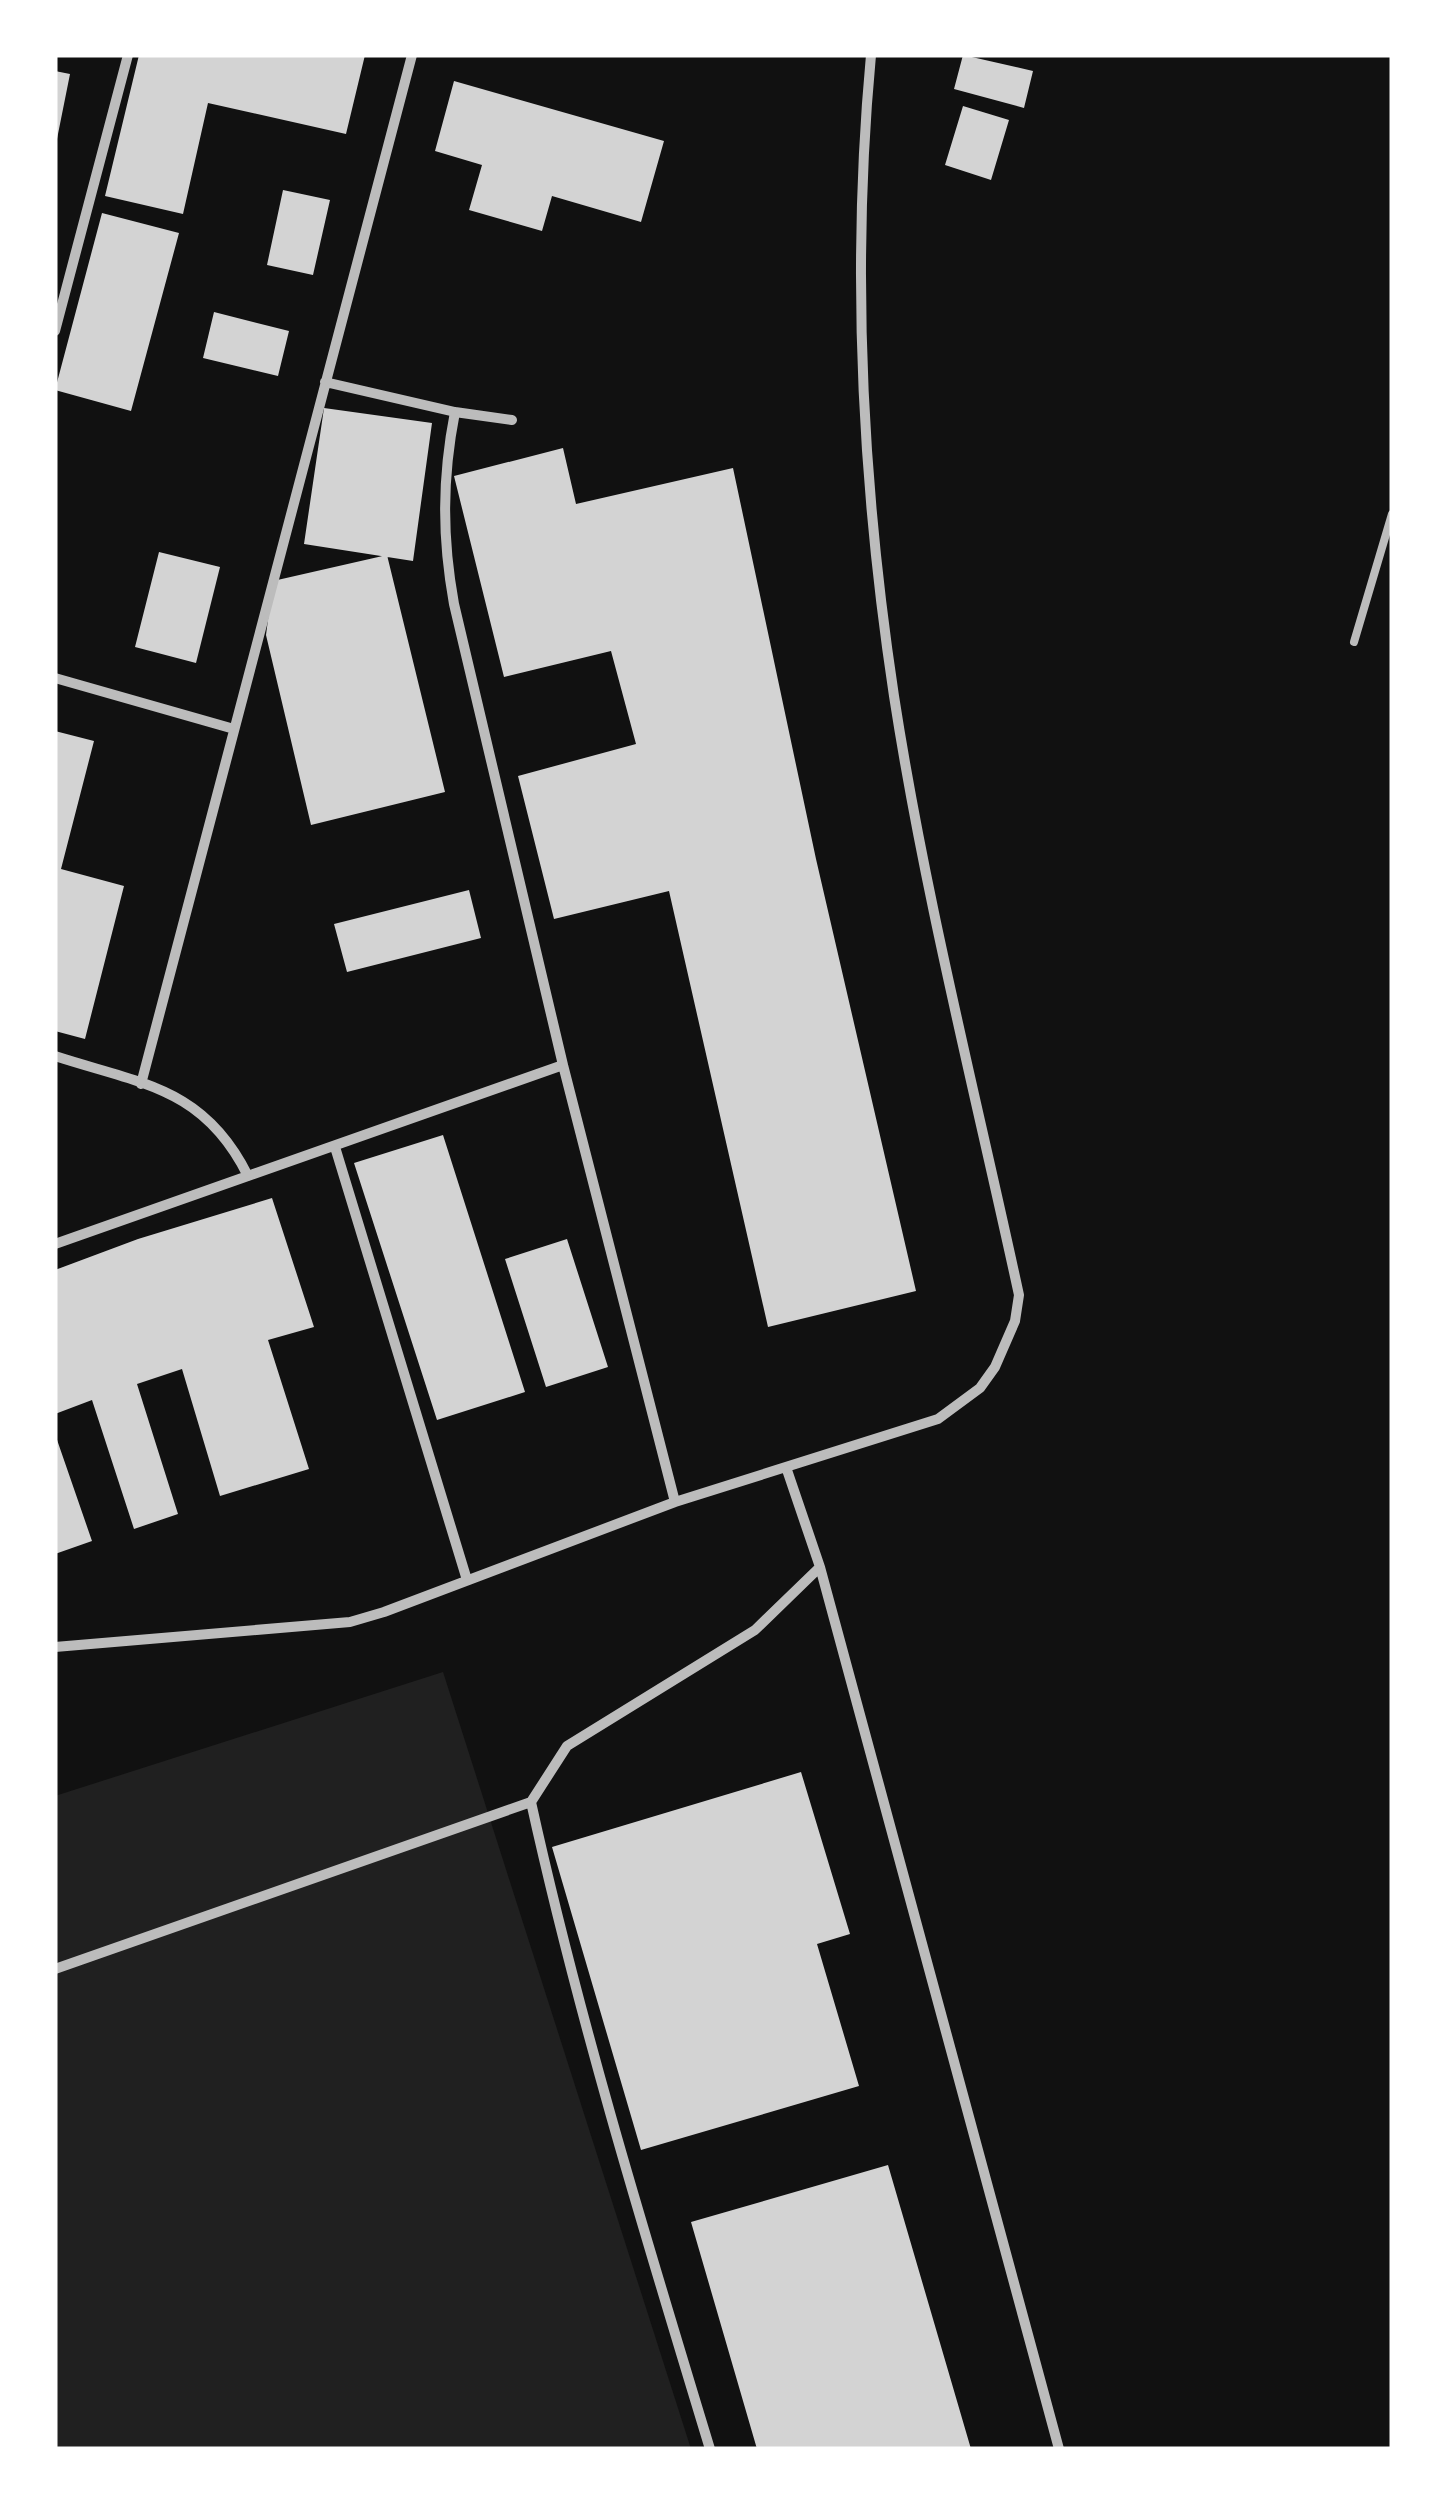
<svg xmlns="http://www.w3.org/2000/svg" width="1447" height="2504" font-family="'Fira Sans',sans-serif">
<style>
.green{fill:#202020}
.building{fill:#d3d3d3}
.lines{fill:none;stroke-linecap:round;stroke-linejoin:round}
.service{stroke:#bcbcbc;stroke-width:8}
.minor{stroke:#bcbcbc;stroke-width:10}
</style>
<rect width="100%" height="100%" fill="#111"/>
<path class="green" d="M443,1672L691,2449H55V1796Z"/>
<path class="building" d="M139,55H365L346,134L208,103L183,214L105,196Z
M963,55L1033,71L1024,108L954,89Z
M55,71L70,74L57,139H55Z
M454,81L664,141L641,222L552,196L542,231L469,210L482,165L435,151Z
M963,106L1009,120L991,180L945,165Z
M283,190L330,200L313,275L267,265Z
M102,213L179,233L131,411L55,390Z
M214,312L289,331L278,376L203,358Z
M324,408L432,423L413,561L304,544Z
M563,448L576,504L733,468L816,859L916,1291L768,1327L669,891L554,919L518,776L636,744L611,651L504,677L454,476Z
M159,552L220,567L196,663L135,647Z
M387,555L445,792L311,825L266,635L273,581Z
M55,731L94,741L61,869L124,886L85,1039L55,1031Z
M469,890L481,938L347,972L334,924Z
M443,1135L525,1392L437,1420L354,1163Z
M272,1198L314,1327L268,1340L309,1469L220,1496L182,1369L137,1384L178,1514L134,1529L92,1400L55,1414V1270L138,1239Z
M567,1239L608,1367L546,1387L505,1259Z
M55,1434L92,1541L55,1554Z
M801,1772L850,1934L817,1944L859,2086L641,2150L552,1847Z
M888,2165L971,2449H757L691,2222Z"/>
<g class="lines">
<path class="service" d="M1354,642L1392,514"/>
<path class="minor" d="M55,331L128,55
M325,382L455,412L512,420
M455,412C442,478 442,538 454,604L563,1065L675,1502
M55,678L234,729
M55,1056C141,1084 204,1087 248,1176
M141,1084L412,55
M335,1147L467,1580
M55,1244L563,1065
M820,1567L1059,2449
M55,1647L350,1622L384,1612L675,1502L938,1419L980,1388L995,1367L1015,1321L1019,1295C976,1096 925,897 894,696C862,484 851,269 871,55
M55,1969L531,1802
M710,2449C645,2235 579,2020 531,1802L567,1746L755,1630L820,1567L786,1467"/>
</g>
<rect width="1447" height="2504" fill="none" stroke="#ffffff" stroke-width="115"/>
</svg>
